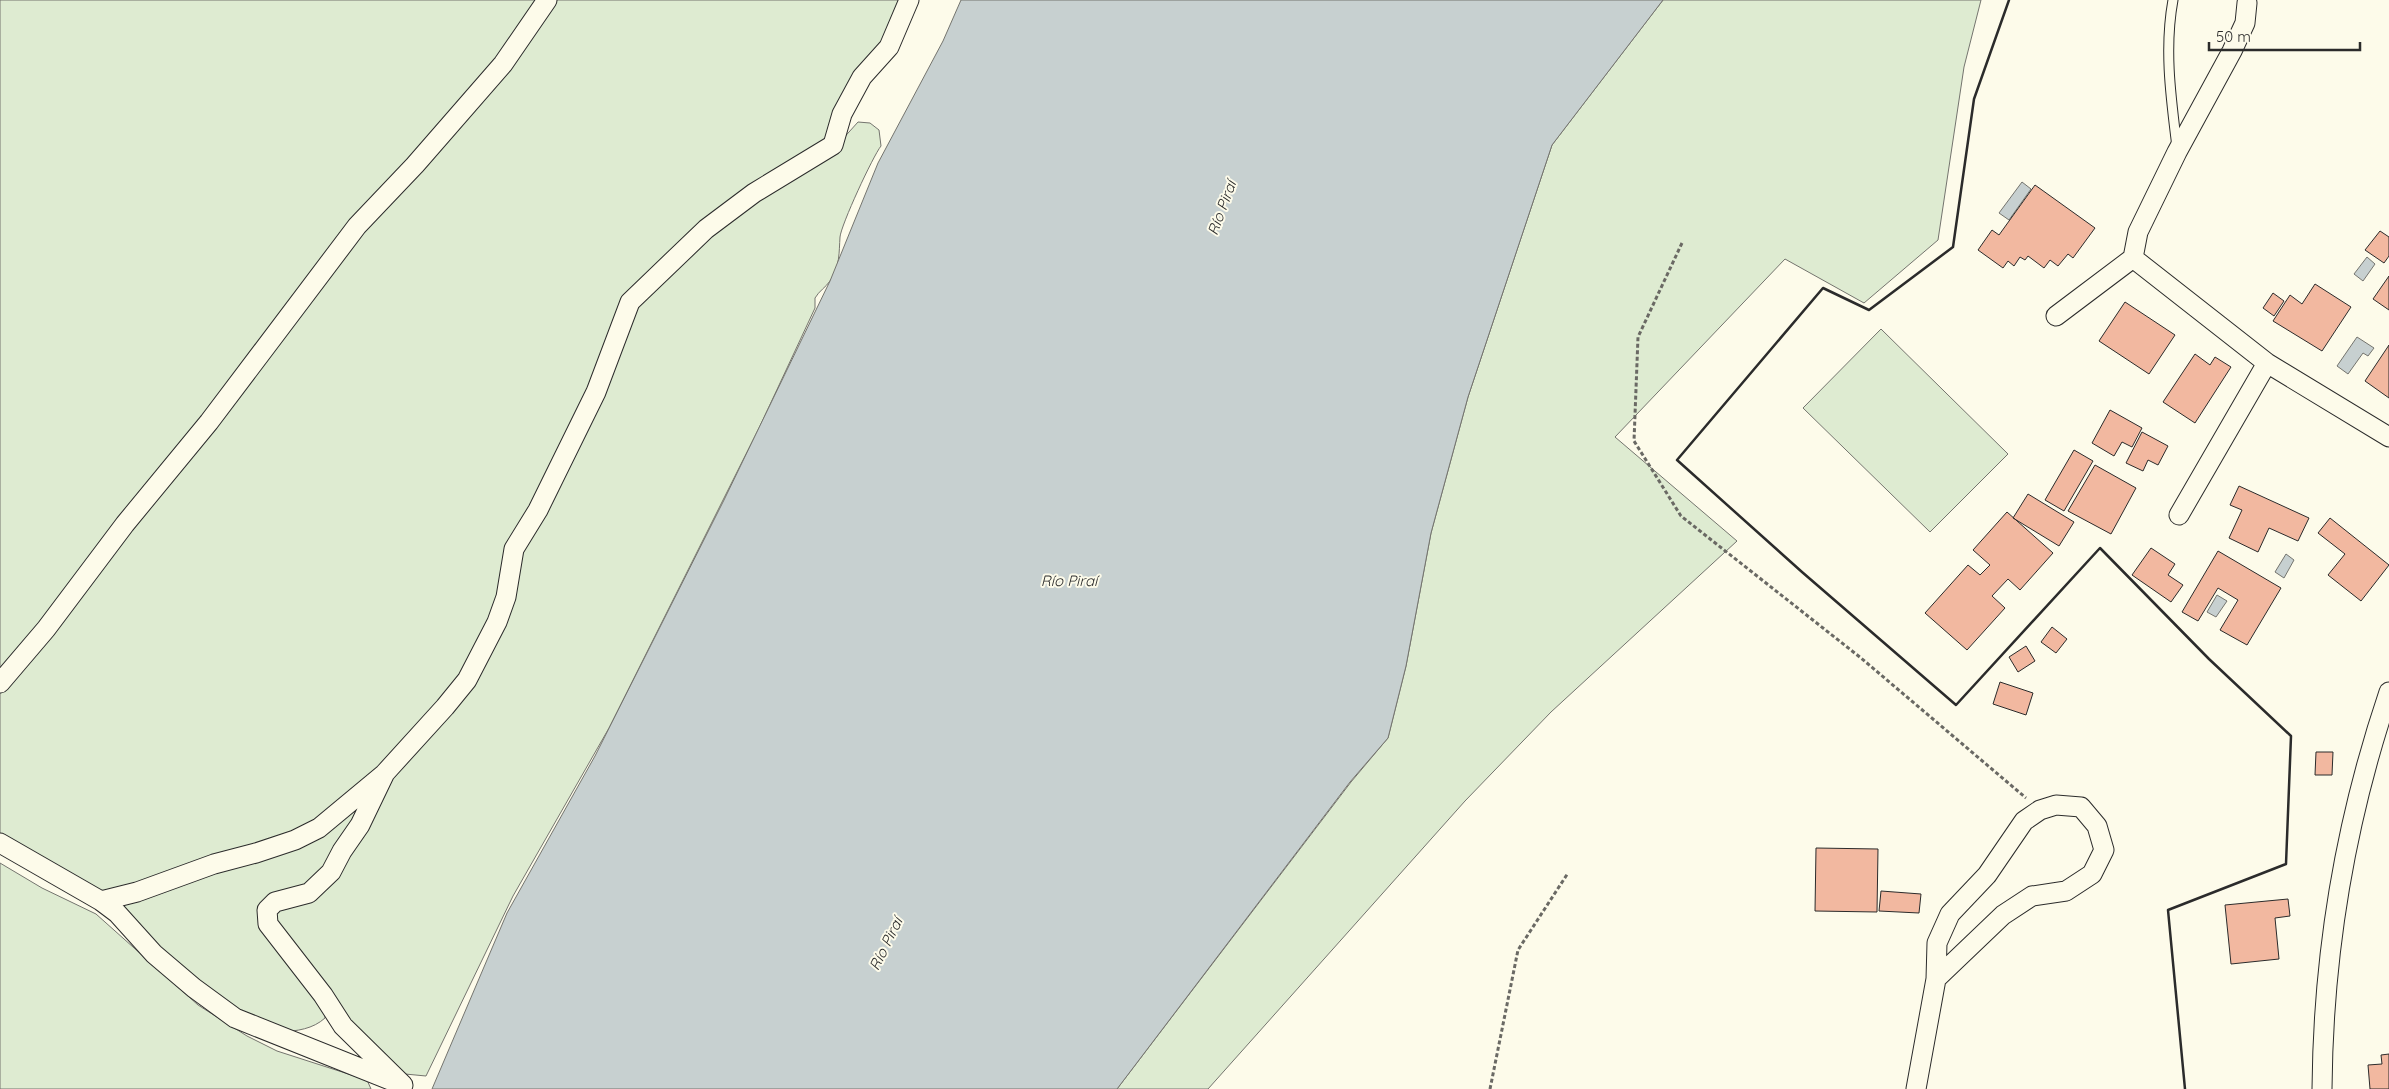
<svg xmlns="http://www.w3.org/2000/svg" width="2389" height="1089" font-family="Quicksand,sans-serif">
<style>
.green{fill:#deebd1;stroke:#74746e}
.water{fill:#c7d0d0;stroke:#74746e}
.building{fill:#f2b8a0;stroke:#2b2b2b}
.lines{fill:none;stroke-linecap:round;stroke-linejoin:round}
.service-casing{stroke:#2b2b2b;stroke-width:11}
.minor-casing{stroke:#2b2b2b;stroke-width:21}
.path{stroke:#6a6964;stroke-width:3;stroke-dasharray:4 2.5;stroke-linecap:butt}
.service{stroke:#fdfbea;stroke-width:9}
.minor{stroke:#fdfbea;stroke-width:19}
.wall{stroke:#2b2b2b;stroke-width:2.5}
.labels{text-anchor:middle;stroke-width:4;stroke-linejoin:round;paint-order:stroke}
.water-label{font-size:15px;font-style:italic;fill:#2b2b2b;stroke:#fdfbea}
</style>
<rect width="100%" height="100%" fill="#fdfbea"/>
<path class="green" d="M0,0H540L514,36L238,372L0,674Z
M555,0H903L830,138L647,276L603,364L497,597L474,662L386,765L314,826L109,896L0,838V691L318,284Z
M1663,0H1981L1964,67L1938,240L1864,303L1785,259L1615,437L1737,541L1551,712L1465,801L1208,1089H1117L1351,782L1388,738L1406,666L1431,533L1468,397L1552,145Z
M858,122L870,123L879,130L881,146C873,156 841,225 840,237C839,252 840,267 830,281C826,287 819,291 815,298V308L760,426L609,728L513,896L426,1076L405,1074L382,1060L287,944L270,910L308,896L514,602L519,553L634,306L714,232L840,142Z
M1881,329L2008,454L1930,532L1803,408Z
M370,788L327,873L262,906L325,1009V1018C313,1029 297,1031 281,1032L203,991L115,904L248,859Z
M0,863L42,888L96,914L198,1005L247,1036L277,1051L367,1080L371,1089H0Z"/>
<path class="water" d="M961,0H1663L1552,145L1468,397L1431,533L1406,666L1388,738L1350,782L1117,1089H432L507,913L595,756L724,500L830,281L878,163L943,41Z
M2022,182L2031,189L2009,220L1999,213Z
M2367,257L2375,264L2363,281L2354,274Z
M2357,337L2374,348L2368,356L2363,353L2348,374L2337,366Z
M2286,554L2294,560L2284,578L2275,572Z
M2217,595L2227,601L2216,617L2207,612Z"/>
<path class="building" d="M2035,185L2095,228L2073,258L2068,254L2058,266L2050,260L2044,268L2028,256L2025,260L2020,257L2014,266L2008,261L2003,268L1978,250L1992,230L1999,235Z
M2380,231L2389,237V256L2384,263L2365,250Z
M2389,276V310L2373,299Z
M2315,284L2351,307L2322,351L2273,321L2290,295L2302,304Z
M2273,293L2284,301L2274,316L2263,308Z
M2125,302L2175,335L2149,374L2099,341Z
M2389,345V398L2365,381Z
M2195,354L2210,365L2215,357L2231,367L2195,423L2163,402Z
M2110,410L2142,428L2132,447L2122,442L2114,456L2092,443Z
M2142,432L2168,446L2158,465L2148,460L2143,471L2126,463Z
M2074,450L2093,461L2064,511L2045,500Z
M2095,465L2136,488L2111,534L2068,511Z
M2239,486L2309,518L2298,541L2269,528L2258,552L2229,538L2242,510L2230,505Z
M2028,494L2074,522L2059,546L2013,518Z
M2007,512L2053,553L2020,590L2008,579L1992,596L2005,608L1967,650L1925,613L1968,565L1980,575L1990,565L1973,550Z
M2330,518L2389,565L2361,601L2328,575L2345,554L2318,533Z
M2151,548L2175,564L2168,575L2183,585L2171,602L2132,575Z
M2218,551L2281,588L2247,645L2220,630L2238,600L2218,588L2198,621L2182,612Z
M2052,627L2067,639L2056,653L2041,642Z
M2026,646L2035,661L2018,672L2009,657Z
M2000,682L2033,693L2026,715L1993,704Z
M2316,752H2333L2332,775H2315Z
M1816,848L1878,849L1877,912L1815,911Z
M1881,891L1921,894L1919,913L1879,911Z
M2288,899L2290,916L2275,918L2279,959L2231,964L2225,905Z
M2389,1054V1089H2370L2368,1065L2382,1064L2381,1055Z"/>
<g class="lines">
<g class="service-casing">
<path id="service" d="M2173,0C2164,49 2171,98 2177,147"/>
</g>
<g class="minor-casing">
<path id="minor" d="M2133,258L2267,363L2389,437
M2056,316L2133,258L2138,232L2177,152L2232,51L2245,23L2247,3
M2179,515L2267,363
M0,683L46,629L125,524L209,422L357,226L415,165L503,64L547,0
M0,843L101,901L117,913L154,954L194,988L235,1018L395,1082
M101,901L137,892L214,864L256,853L295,840L319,828L384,774
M403,1085L343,1026L323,995L268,924L267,910L275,902L309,893L331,872L342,851L360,825L385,773L445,707L467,680L497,622L506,597L514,549L538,510L596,392L630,302L706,229L754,193L833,145L842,114L862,77L889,47L909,0
M1916,1089L1936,979L1937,943L1950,914L1987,875L2024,821L2040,810L2056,805L2081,807L2097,826L2104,850L2092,874L2066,891L2032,896L2003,915L1936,979
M2322,1089C2323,955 2346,819 2389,692"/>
</g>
<path class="path" d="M1682,243L1638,337L1634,441L1681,516L1861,658L2026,798
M1490,1089L1518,950L1568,873"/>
<use href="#service" class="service"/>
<use href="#minor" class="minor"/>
<path class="wall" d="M2009,0L1974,99L1953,247L1869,310L1823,288L1677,460L1802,572L1956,705L2100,548L2209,659L2291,736L2286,864L2168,910L2185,1089"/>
</g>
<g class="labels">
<g class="water-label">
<text transform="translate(1222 208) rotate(-70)" y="5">Río Piraí</text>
<text x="1069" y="586">Río Piraí</text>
<text transform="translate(886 944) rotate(-64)" y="5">Río Piraí</text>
</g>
</g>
<path d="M2209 42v8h151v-8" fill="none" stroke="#2b2b2b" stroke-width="2.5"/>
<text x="2216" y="42" font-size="15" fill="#2b2b2b" stroke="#fdfbea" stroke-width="4" paint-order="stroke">50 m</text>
</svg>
